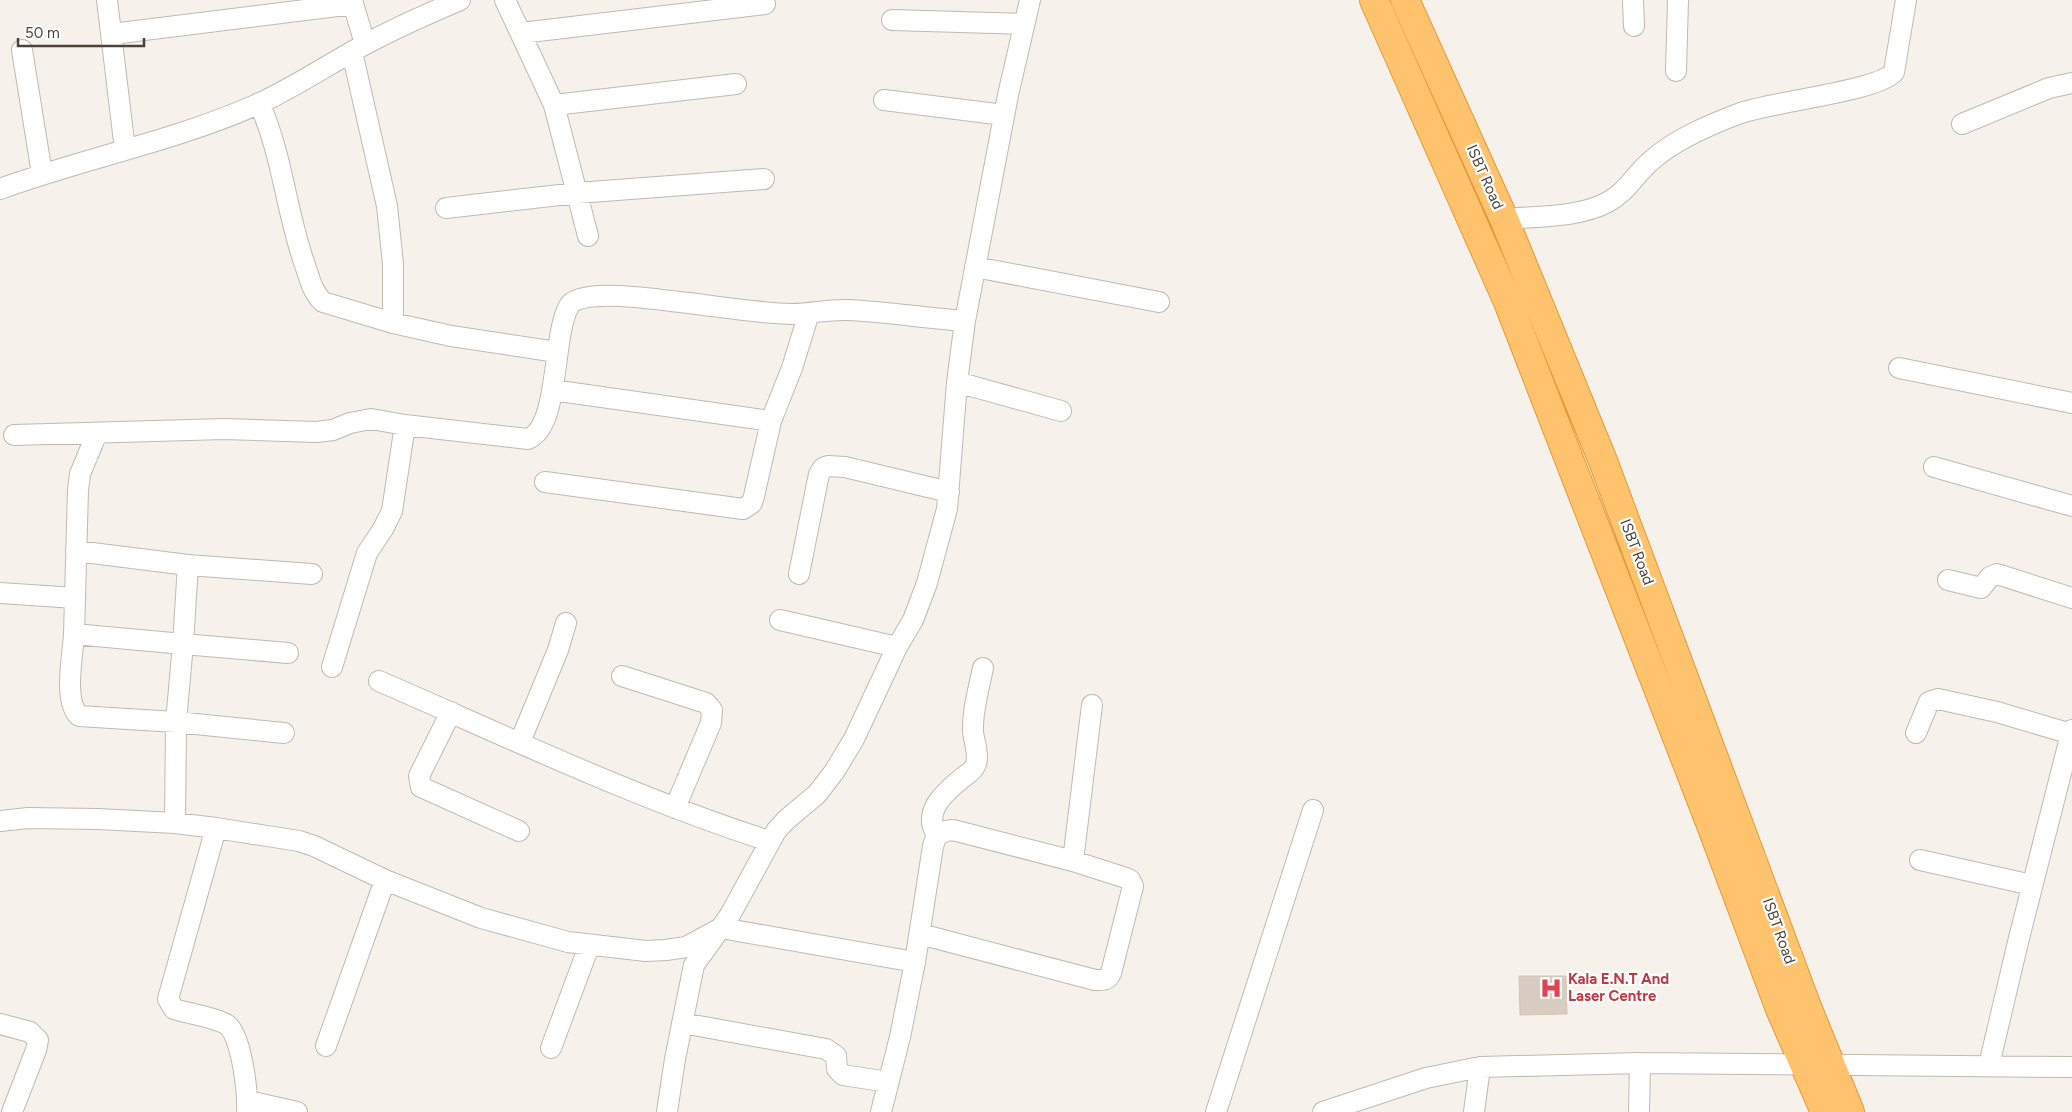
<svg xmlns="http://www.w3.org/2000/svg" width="2072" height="1112" font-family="Figtree,sans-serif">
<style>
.building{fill:#d8cdc0;stroke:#d4c4b2}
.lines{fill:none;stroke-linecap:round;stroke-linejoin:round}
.minor-casing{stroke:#c2b9ad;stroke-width:22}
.highway-casing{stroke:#e59736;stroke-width:30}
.minor{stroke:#fff;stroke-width:20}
.highway{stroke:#ffc36d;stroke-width:28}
.labels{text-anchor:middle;stroke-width:4.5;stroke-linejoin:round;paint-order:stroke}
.street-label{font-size:15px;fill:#4b4238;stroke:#fff}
.health-label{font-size:15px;font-weight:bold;fill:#be3a42;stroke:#fff;text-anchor:start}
</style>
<rect width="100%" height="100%" fill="#f6f2eb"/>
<path class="building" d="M1519,976H1566L1567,1014L1520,1015Z"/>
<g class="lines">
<g class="minor-casing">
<path id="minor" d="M107,0L125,150
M352,0L365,44
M505,0L554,105L588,236
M1633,0L1634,26
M892,20L1023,24
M521,33L765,4
M112,34L353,4
M22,50L42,174
M352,52L387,206L393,264V323
M1676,71L1678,0
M884,100L1004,115
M259,103C283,155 286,214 306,268C310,280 313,293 323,302L393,323L451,336L557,352
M554,105L736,84
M1962,124L2049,88L2072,83
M0,189C85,158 175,141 258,104C295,87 329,64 364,45C395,28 427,14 460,0
M446,208L577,193L764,179
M1504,219C1537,216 1578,218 1608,202C1627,192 1636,173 1652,160C1676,139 1709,125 1738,114C1769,102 1879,91 1894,72L1906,0
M975,267L1159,302
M1899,368L2072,403
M957,382L1061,411
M552,390L771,421
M97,433L80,474L78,490L74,634L183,644L188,565L312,574
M14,435L224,429L316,432L333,430L350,423L371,419L405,425L528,439C560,427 552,335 569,306C579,288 652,299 671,301C711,305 752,313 792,314C811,314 829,309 848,310C887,312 926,318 965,321
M1934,467L2072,506
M545,482L743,509L752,503L754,496L771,421L792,368L809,313
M76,551L188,565
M799,574L819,474L823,468L828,466L845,467L949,492
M1948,580L1981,588L1990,577L1997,574L2072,598
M0,593L75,598
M780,620L897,647
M74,634C73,656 63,700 79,716L176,722L284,733
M288,653L183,644L176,722L175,823L216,828L299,841L314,846L385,880L481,918L568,942L646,951L666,950L686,947L721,928L915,962
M332,667L367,553L383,529L392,511L405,425
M622,676L706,703L712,710L711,723L675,808
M379,681C508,737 635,798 769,841
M451,712L419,776L421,787L519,831
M1916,733L1929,702L1938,699L1997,712L2071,734
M520,742L558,650L566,623
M0,821L28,818L98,819L175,823
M216,828L168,999L174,1009C190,1014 211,1016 226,1024C242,1034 248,1094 247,1112
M937,835C922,812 944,793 961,779C966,775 973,771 975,766C980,757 974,741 973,732C972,711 979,688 983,668
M1920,860L2032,885
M1073,861L1092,705
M682,1023L826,1049L836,1056L837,1069L843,1075L888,1082
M0,1024L30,1032L38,1040L36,1050L12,1112
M326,1046L385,880
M551,1048L589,946
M1989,1065L2019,938L2072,730
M248,1101L297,1112
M667,1112L675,1059L694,965L730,915L776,831L786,820L817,794L834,772L854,739L897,647L913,620L927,583L947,509L957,382L965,321L1008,95L1030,0
M881,1112L900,1037L915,962L933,846L937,835L946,831L953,830L1073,861L1126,878L1130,880L1133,886L1111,973C1108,981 1102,980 1095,980L920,934
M1216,1112L1313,810
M1323,1112L1426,1078L1480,1067L1640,1063L2072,1067
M1474,1112L1480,1067
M1639,1112L1640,1063"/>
</g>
<g class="highway-casing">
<path id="highway" d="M1374,0L1508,302L1711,825L1780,1009L1825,1112
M1405,0L1504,219L1603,461L1807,1007L1850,1112"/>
</g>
<use href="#minor" class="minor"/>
<use href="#highway" class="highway"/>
</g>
<defs>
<g id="hospital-bare" transform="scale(1.725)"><path d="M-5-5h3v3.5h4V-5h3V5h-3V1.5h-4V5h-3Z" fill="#e0444e" stroke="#fff" stroke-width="2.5" paint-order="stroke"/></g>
</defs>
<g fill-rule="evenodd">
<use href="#hospital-bare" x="1551" y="988"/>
</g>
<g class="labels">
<g class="street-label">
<text transform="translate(1485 177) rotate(66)" y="5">ISBT Road</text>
<text transform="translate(1637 552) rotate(69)" y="5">ISBT Road</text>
<text transform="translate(1779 931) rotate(70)" y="5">ISBT Road</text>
</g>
<g class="health-label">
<text x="1568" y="984">Kala E.N.T And<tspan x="1568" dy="17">Laser Centre</tspan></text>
</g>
</g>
<path d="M18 38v8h126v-8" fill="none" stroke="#4b4238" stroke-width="2.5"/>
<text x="25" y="38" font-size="15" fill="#4b4238" stroke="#ffffff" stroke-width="4" paint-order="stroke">50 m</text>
</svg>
